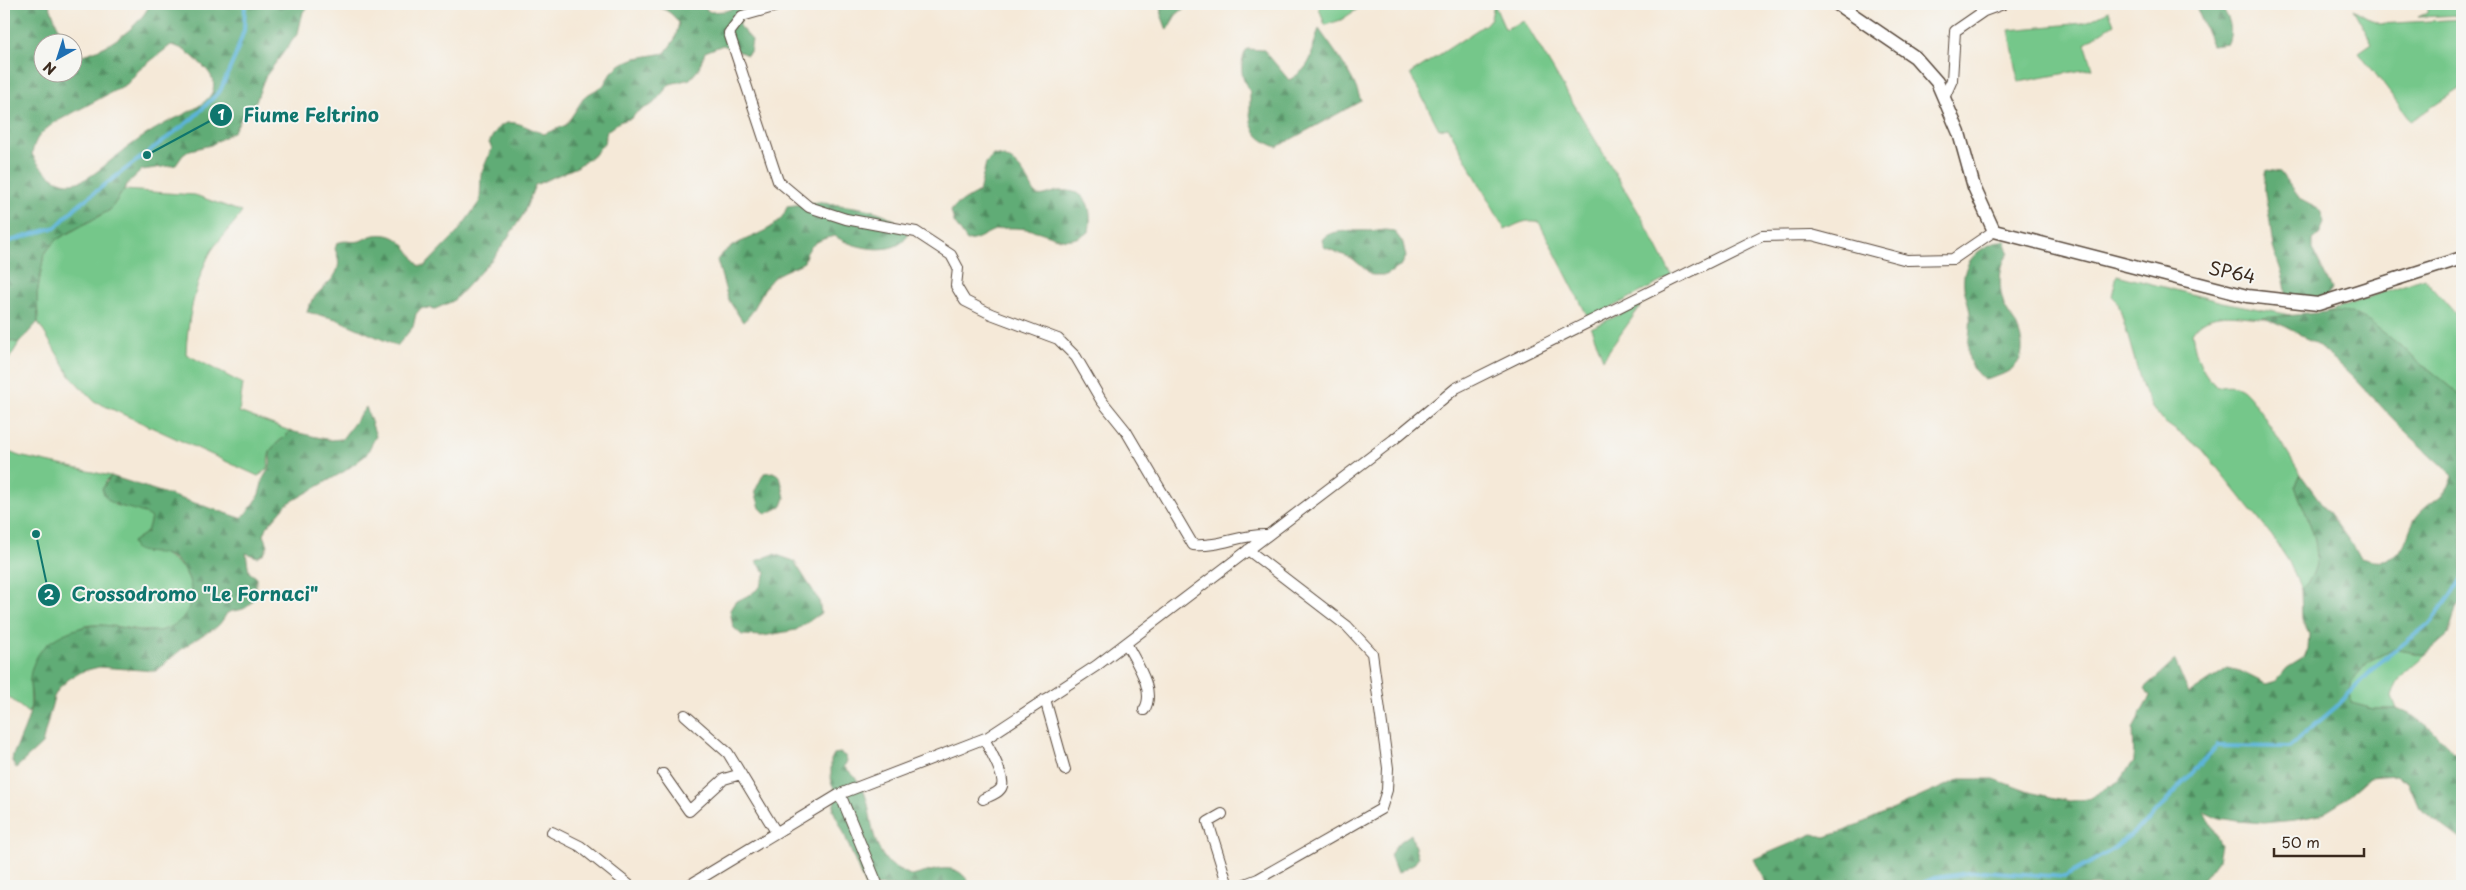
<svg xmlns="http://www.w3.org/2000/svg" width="2466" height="890" font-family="'Playpen Sans',sans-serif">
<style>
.grass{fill:#75c78a;stroke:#587854}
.forest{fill:url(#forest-firs);stroke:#4e6b4a;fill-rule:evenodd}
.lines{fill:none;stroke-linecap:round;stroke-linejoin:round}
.stream{stroke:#5bb4d9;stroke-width:4}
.minor-casing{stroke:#57473a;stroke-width:12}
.tertiary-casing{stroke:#57473a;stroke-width:15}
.minor{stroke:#fff;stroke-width:10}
.tertiary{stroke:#fff;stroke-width:12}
.labels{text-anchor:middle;stroke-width:4;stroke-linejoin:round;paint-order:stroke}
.street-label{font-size:18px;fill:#3b2a1e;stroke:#f6f6f2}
.leader{fill:none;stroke:#0f766e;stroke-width:2}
.callout-dot{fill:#0f766e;stroke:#f6f6f2;stroke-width:2}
.mark-label{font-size:15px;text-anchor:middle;font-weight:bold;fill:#fff}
.callout-label{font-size:19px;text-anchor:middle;font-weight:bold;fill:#0f766e;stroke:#f6f6f2;stroke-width:4;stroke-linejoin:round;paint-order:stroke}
</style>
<defs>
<pattern id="forest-firs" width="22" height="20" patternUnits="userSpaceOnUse" patternTransform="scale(1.25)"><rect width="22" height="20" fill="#60ac76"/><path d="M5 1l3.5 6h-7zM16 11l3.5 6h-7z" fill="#508c60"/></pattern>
</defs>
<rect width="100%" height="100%" fill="#f6f6f2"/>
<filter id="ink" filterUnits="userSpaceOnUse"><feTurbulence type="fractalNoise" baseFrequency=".02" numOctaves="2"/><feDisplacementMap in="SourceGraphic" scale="10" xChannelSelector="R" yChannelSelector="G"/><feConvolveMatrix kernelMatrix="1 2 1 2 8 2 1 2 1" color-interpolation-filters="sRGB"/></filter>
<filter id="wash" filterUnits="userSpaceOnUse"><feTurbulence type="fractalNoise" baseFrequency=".0096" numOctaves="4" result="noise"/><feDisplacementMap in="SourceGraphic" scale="20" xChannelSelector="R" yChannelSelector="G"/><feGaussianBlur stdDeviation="1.12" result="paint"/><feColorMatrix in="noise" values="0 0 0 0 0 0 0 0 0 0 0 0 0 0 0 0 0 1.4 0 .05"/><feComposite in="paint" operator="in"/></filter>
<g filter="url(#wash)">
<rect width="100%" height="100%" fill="#f5e9d8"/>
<path class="grass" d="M1321,4H1365L1341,20L1325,25L1319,8Z
M1494,4L1505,29L1524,21L1642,218L1672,276L1589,319L1539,222C1526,218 1516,225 1505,230L1448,127L1439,129L1410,74L1486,24L1491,18Z
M2428,4H2462V15L2418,17L2427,13Z
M2353,9L2379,24L2462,19V87L2411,121L2359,52L2372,43Z
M2109,11L2114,24L2085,43L2093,68L2019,82L2009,30L2083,23Z
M124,190L195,195L242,212C233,226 215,243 209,255C195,284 187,322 186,354L243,384L239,412L290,431C285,438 273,444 270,452C265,466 275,466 258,476L94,401L71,377L38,322L37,294L44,254L56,240L110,210Z
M2117,275L2222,302L2291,315C2282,316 2272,318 2263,318C2239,317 2208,307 2192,333C2196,355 2200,371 2217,387C2225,385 2232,384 2240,388C2254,396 2290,458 2301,475L2295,486C2306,518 2334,561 2301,589L2289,562L2272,536L2202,449L2164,422L2152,408L2143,389L2118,302L2112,296Z
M2424,278L2462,321V396L2430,370L2418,363L2407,351L2389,337L2327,312Z
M1642,304L1603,359L1591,328Z
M4,339L19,343L4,367Z
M4,450L19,456L111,476L105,482L114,505L143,511L151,518L147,532L132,542C151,549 169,553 182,568C201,590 190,627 160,631C140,633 95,619 80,628C75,631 71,637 67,642C54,654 42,667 30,680L31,706L28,713L4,693Z
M2394,649L2425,655C2411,666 2397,678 2392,696L2397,709H2374L2351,703L2350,683L2368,662Z"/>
<path class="forest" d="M4,4H49L64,42H42V72H72L73,57C101,53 138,30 150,4H313L303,12L298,33L265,77L256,101L242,117L234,131L211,145L190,150L183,155L176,165L142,170L129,182L110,210L56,240L44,254L37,294L38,322L19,343L4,339ZM171,45C185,48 192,56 202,65C236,96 187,112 166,123C149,132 133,143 118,155C105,164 87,184 69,183C54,183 38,166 32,154C35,137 41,133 54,123L127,84L139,70Z
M649,4H699L710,12L725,11L740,6L743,13L739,26L752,40L750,52L747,55L723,45L705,52L698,70L690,79L670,84L653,104L637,112L632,118L619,122L607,131L604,143L595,154L577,167L535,185L523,215L496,255L469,284L453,301L435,309L421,308L416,314L413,327L397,346L336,319L307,312C313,285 350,281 335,249L337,243C346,239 351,243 360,241C365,239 369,236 374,235C399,231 408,249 419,266H425L457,233L480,201L481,174L492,148L489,143C504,109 521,126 544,134L566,125L585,96L603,86L611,73L621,64L636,58L665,53L675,39L679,23C672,12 662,7 649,4Z
M1161,4H1189L1176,15L1167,30L1162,17Z
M2195,4H2218C2229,15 2234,28 2228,43L2212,45Z
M1319,29C1335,52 1353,74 1361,101L1277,147C1247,136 1250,120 1250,94C1250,90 1247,87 1245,83C1240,73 1241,58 1247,49L1264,50L1289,80C1316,65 1309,54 1319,29Z
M993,155C1017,156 1026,176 1036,195C1046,197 1049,192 1058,191C1088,188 1093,208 1089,232C1062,249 1052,232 1026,229C1018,228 1003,227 995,230C984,234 979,240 967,241L954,222L951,211L956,205L979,192L986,163Z
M2267,170L2280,172L2301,200L2320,210L2324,222L2320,234L2313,240V251L2332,289L2326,297L2286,299C2287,281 2278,265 2273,247C2271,237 2271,226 2269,216C2266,199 2262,188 2267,170Z
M819,202C848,208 892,205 908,235C896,258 852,248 835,236C819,239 807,245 804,262C794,268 780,271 772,279C759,292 757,311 743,322L728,299L717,260C736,234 779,237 787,206Z
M1385,230L1394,231L1403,243L1406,257L1401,266L1386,275H1372L1353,259L1324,247L1322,240C1330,226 1369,233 1385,230Z
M2005,240L2009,252C1998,268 1998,288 2005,307C2008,314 2014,320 2017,327C2031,360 2015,373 1984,380C1957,357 1973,341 1970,313C1969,304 1965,295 1964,287C1961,260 1981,245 2005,240Z
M2327,312H2351L2369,321L2407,351L2418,363L2430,370L2462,396V600L2456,609L2448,635L2425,655L2394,649L2368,662L2350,683L2351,703L2374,709H2397L2413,716L2432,730L2462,760V840L2419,808L2408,782L2395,775L2370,777L2342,801L2319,815L2295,820L2264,823L2237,821L2219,818L2204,811L2221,845L2218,860L2198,886H1767L1754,859L1813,834L1825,837L1844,831L1960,779H1994L2029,792L2055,798L2070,801L2088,799L2119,781L2134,761L2133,728L2150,696L2145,688L2175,661L2189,694L2228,668L2240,671L2266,684L2276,681L2287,668L2303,658L2308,649L2309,634L2302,620L2301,589C2334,561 2306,518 2295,486L2301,475L2361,557C2375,561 2386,563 2398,553C2406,546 2409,528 2415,519C2428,500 2447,499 2453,476C2439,461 2423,448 2408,434C2363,390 2326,337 2263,318Z
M366,407L376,436L366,455L345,471L287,504L267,527L264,535L268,545L264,553L257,557L246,553L249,572L256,577C256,588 256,604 243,609C238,611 233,610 227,613C217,630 216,627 201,636C185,645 170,659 156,671L99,667L83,671L69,679L59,688L54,697L42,744L16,768L12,761L13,755C20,739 29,721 31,705C33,697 30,690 30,682C29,670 37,653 46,645C59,634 82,625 99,625C114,625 128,630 144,631C149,631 157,632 163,630C197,620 200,579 174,559C162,549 147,556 135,549L132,542L147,532L151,518C135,504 108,512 102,489L111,476L241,518C257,502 258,500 263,479C265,474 269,470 270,465C271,461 269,457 270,453C272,444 285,439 290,431L330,440L342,439Z
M773,472L780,476L785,498L782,506L766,514L760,508L755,491L764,473Z
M774,554L794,561L819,600L821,613L796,630L763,636L742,635L733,627L730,610L735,602L751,594L760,587L766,573L756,561Z
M840,753L845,756L847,761L844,767C880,793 862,829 886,860C892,867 905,872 912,876C937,870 957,859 971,886H865L843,831L833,810L836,792L831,782V760L834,754Z
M1411,834L1418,857L1415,863L1397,873L1390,855L1397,844Z"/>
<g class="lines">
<path class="stream" d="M4,243L56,227L78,205L192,119L220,91L235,57L244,30L245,4
M1916,886L1934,878L1983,871L2065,877L2112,850L2150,819L2217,746L2289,747L2336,707L2378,664L2431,622L2462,579"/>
</g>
</g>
<g filter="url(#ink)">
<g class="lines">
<g class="minor-casing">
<path id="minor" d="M784,4L742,16L729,33L778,181L809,207L846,219L916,232L951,255L958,268L956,286L965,301L991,314L1058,339L1076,357L1101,400L1126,431L1193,545C1222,547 1239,534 1267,535
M1944,98L1952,80L1955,31L1984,11L2003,4
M1126,643C1135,661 1157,691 1144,710
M1045,699L1065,770
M685,715L728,753L776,832
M663,774L689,811L724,779L741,774
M840,794L878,886
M983,799C989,796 1000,793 1002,786C1005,776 989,748 984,739
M1222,814L1208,822L1228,886
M552,832L580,846L630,886
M688,886L840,794L988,737L1096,666L1393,440L1456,388L1762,236L1812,235L1907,260L1953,259L1994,231
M1240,886L1258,879L1381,809L1387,790L1388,768L1372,653L1347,626L1248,550"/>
</g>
<g class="tertiary-casing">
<path id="tertiary" d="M1837,4L1915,57L1937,82L1959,133L1974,187L1994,231L2247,296L2318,304L2462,258"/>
</g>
<use href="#minor" class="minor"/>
<use href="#tertiary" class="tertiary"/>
</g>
</g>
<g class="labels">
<g class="street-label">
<text transform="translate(2232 273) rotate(12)" y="6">SP64</text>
</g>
</g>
<path class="leader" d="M147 155L221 115M36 534L49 595"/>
<g class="callout-dot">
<circle cx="147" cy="155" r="5"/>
<circle cx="36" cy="534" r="5"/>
<circle cx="221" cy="115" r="12"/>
<circle cx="49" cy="595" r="12"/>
</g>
<g class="mark-label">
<text x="221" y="120">1</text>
<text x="49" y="600">2</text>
</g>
<g class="callout-label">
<text x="311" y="122">Fiume Feltrino</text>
<text x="195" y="601">Crossodromo "Le Fornaci"</text>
</g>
<rect width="2466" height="890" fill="none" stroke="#f6f6f2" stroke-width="20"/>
<g transform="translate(58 58) rotate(219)"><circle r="24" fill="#f6f6f2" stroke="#aba49d"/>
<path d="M0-4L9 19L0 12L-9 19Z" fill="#1f6fb2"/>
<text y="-8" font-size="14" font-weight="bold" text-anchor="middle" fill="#3b2a1e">N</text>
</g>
<path d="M2274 848v8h90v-8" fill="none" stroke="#3b2a1e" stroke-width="2.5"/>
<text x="2281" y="848" font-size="15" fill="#3b2a1e" stroke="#f6f6f2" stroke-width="4" paint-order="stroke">50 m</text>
</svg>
